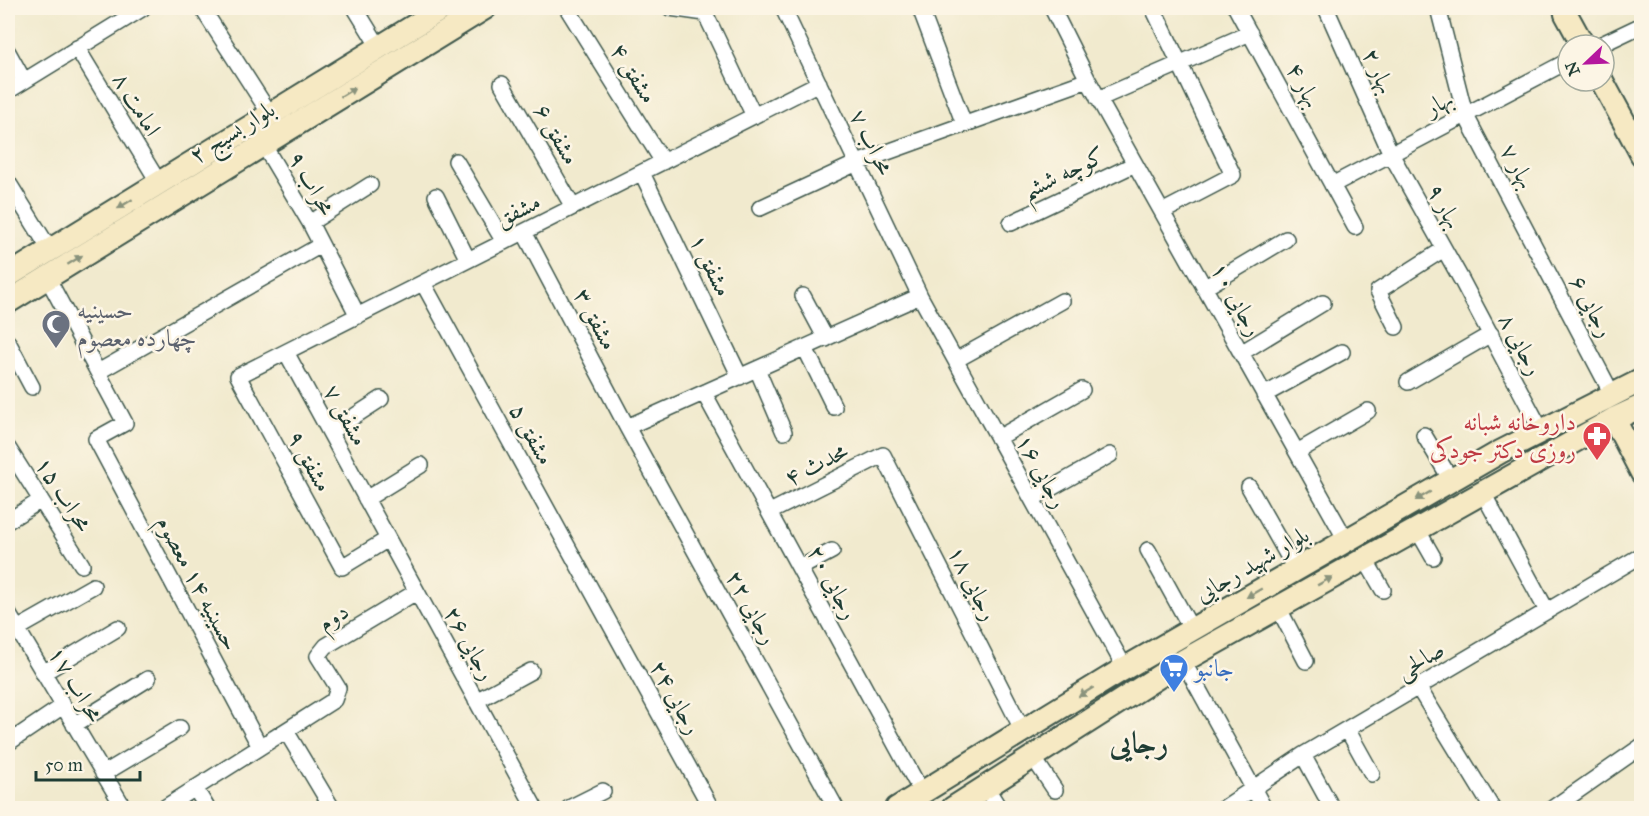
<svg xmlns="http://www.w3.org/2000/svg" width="1649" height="816" font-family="'IM FELL Great Primer',Amiri,serif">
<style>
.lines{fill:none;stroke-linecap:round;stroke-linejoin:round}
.street-casing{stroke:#3e574b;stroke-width:18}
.secondary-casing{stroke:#3e574b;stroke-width:26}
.street{stroke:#fff;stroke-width:15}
.secondary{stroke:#f6e9c3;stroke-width:22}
.oneway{fill:#8a937c}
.labels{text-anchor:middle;stroke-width:5;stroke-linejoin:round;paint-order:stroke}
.street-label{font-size:24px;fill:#1f3d34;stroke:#fcf5e5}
.worship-label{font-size:24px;fill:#5b616d;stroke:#fcf5e5;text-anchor:start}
.health-label{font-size:24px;fill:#be3a42;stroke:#fcf5e5;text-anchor:end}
.shop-label{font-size:24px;fill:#366cbe;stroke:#fcf5e5;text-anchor:start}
.district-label{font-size:30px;font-weight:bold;fill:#1f3d34;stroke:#fcf5e5}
</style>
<rect width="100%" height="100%" fill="#fcf5e5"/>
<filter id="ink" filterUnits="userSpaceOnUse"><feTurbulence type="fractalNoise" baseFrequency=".0167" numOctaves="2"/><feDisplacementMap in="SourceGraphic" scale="12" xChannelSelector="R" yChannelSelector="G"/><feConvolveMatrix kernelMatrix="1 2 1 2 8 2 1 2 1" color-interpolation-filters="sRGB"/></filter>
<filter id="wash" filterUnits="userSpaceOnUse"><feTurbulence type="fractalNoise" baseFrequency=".008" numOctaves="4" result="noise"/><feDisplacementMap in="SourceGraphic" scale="24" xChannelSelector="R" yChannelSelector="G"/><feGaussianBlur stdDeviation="1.35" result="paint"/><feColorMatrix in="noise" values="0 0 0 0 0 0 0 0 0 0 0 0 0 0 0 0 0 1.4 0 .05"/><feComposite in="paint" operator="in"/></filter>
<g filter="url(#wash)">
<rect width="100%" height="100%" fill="#f1eace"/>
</g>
<g filter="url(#ink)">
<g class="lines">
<g class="street-casing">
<path id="street" d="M202,8L270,114
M355,8L379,47
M567,8L663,162
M670,8L705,13L754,116
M783,8L920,296L1125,668
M920,8L964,124
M1052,8L1088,80L1346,540
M1153,8L1233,175L1162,212
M1236,8L1355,227
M1326,8L1391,154L1461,279L1541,430
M1438,8L1465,114L1612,394
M1600,45L1642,25
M77,48L159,183
M8,52L24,81
M502,84L573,207
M8,91L143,8
M1098,99L1250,33
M263,144L310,223L358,316
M456,161L504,242
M642,173L740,377
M8,182L50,250
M1332,185L1568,61
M436,196L468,260
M760,208L857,163L1088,80
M310,223L370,185
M1011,223L1135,164
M524,232L627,427L836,808
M47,277L125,423L96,439L260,747
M423,283L711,808
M1204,288L1286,239
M803,296L826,339
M1396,327L1378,291L1444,249
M8,342L32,387
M805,348L834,407
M286,352L535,808
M1241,353L1323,303
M956,360L1062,301
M757,369L784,432
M98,372L321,245
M1408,382L1491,334
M704,393L922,793
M1264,395L1342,352
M627,427L920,296
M330,432L381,399
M1424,435L1451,480
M998,438L1082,390
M8,448L82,565
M1297,452L1368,411
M1249,487L1296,570
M1483,493L1547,611
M366,499L421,465
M1032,499L1110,455
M770,512L883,455L1023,731
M8,521L41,500
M1417,529L1433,557
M388,539L342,567L238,376L819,83
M1148,550L1192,630
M1365,559L1383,590
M800,568L832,551
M1278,607L1306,661
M8,613L124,808
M17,629L93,586
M1183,661L1264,808
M43,673L118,628
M1418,687L1492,808
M476,701L531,671
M74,725L148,679
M1347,729L1372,774
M286,731L332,808
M8,743L63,706
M1303,755L1332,808
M1033,757L1055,790
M103,774L180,728
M986,787L999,808
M195,788L207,808
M164,808L334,700L338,688L318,656L326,646L416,592
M569,808L603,791
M1224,808L1303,755L1642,555
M1553,808L1642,746"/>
</g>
<g class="secondary-casing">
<path id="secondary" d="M1565,8L1566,14L1583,45
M1602,81L1642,155
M8,276L443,8
M8,302L485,8
M1614,419L1642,473
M897,808L1120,671L1500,452L1642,380
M953,808L1183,661L1614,419L1642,406"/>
</g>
<use href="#street" class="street"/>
<use href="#secondary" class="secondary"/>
</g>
<defs><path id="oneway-solid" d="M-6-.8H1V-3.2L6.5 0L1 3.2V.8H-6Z" transform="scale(1.5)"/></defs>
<g class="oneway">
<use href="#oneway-solid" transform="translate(348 92) rotate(-32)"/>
<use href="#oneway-solid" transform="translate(125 204) rotate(148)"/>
<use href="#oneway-solid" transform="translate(75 260) rotate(-32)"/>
<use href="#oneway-solid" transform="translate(1423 496) rotate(150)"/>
<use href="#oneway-solid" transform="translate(1325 581) rotate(-29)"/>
<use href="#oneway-solid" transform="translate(1254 593) rotate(150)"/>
<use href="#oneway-solid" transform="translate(1086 692) rotate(148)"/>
</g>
</g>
<defs>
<g id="mosque-pin" transform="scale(1.5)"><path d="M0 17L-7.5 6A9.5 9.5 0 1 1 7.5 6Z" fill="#6b7280" stroke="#fcf5e5"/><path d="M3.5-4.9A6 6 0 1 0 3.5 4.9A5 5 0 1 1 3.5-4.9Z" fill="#fff"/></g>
<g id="pharmacy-pin" transform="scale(1.5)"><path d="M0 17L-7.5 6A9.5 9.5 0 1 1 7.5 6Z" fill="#e0444e" stroke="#fcf5e5"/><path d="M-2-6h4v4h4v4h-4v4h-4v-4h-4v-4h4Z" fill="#fff"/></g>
<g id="supermarket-pin" transform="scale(1.5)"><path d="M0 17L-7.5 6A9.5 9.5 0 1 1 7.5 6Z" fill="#3f7fe0" stroke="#fcf5e5"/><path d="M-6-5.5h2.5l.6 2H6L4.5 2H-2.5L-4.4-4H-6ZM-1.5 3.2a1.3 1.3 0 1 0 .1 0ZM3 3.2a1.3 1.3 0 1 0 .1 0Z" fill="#fff"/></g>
</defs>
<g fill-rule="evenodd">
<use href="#mosque-pin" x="56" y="324"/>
<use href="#pharmacy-pin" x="1597" y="436"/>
<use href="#supermarket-pin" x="1174" y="668"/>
</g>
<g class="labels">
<g class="street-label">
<text transform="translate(1379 71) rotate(66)" y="8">بهار ۲</text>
<text transform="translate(634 73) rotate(58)" y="8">مشفق ۴</text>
<text transform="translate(1304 85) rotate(62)" y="8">بهار ۴</text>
<text transform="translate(1439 103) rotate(-28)" y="8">بهار</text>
<text transform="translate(137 104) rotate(59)" y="8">امامت ۸</text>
<text transform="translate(232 132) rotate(-32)" y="8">بلوار بسیج ۲</text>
<text transform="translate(557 134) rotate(60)" y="8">مشفق ۶</text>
<text transform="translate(872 142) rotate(64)" y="8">محراب ۷</text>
<text transform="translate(1518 166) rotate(62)" y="8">بهار ۷</text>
<text transform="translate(1063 173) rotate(-26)" y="8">کوچه ششم</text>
<text transform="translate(312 183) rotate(60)" y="8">محراب ۹</text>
<text transform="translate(1445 206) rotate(61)" y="8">بهار ۹</text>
<text transform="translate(518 210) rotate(-27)" y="8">مشفق</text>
<text transform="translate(711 265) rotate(64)" y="8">مشفق ۱</text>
<text transform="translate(1237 299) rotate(61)" y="8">رجایی ۱۰</text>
<text transform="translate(1592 306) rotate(62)" y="8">رجایی ۶</text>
<text transform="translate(596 319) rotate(62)" y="8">مشفق ۳</text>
<text transform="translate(1521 344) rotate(62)" y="8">رجایی ۸</text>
<text transform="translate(346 415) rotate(61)" y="8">مشفق ۷</text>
<text transform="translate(532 434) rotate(61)" y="8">مشفق ۵</text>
<text transform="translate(310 461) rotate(61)" y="8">مشفق ۹</text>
<text transform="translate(816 464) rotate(-27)" y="8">محدث ۴</text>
<text transform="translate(1042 471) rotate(61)" y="8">رجایی ۱۶</text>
<text transform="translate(64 494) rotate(57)" y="8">محراب ۱۵</text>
<text transform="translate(1252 564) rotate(-30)" y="8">بلوار شهید رجایی</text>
<text transform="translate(833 582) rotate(62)" y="8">رجایی ۲۰</text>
<text transform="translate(198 583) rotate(62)" y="8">حسینیه ۱۴ معصوم</text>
<text transform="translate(973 583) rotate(63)" y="8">رجایی ۱۸</text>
<text transform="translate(752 607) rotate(61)" y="8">رجایی ۲۲</text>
<text transform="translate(333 617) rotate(-33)" y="8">دوم</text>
<text transform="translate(470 643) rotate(61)" y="8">رجایی ۲۶</text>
<text transform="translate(1420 660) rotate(-31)" y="8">صالحی</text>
<text transform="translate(76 684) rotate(59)" y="8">محراب ۱۷</text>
<text transform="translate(676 697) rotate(61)" y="8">رجایی ۲۴</text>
</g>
<g class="worship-label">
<text x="77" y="318">حسینیه<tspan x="77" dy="28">چهارده معصوم</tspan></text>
</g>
<g class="health-label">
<text x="1576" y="430">داروخانه شبانه<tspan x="1576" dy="28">روزی دکتر جودکی</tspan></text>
</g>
<g class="shop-label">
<text x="1195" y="676">جانبو</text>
</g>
<g class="district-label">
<text x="1139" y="753">رجایی</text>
</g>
</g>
<rect width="1649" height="816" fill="none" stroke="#fcf5e5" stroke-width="30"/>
<g transform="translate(1586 63) rotate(247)"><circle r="28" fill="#fcf5e5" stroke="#a4ab9e" stroke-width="1.5"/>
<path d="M0-4.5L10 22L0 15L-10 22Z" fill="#b5179e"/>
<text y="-9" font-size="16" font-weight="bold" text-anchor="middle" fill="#1f3d34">N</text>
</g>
<path d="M36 771v9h104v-9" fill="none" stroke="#1f3d34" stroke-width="3"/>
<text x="45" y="771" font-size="18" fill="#1f3d34" stroke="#fcf5e5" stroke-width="4.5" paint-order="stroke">50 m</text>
</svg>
